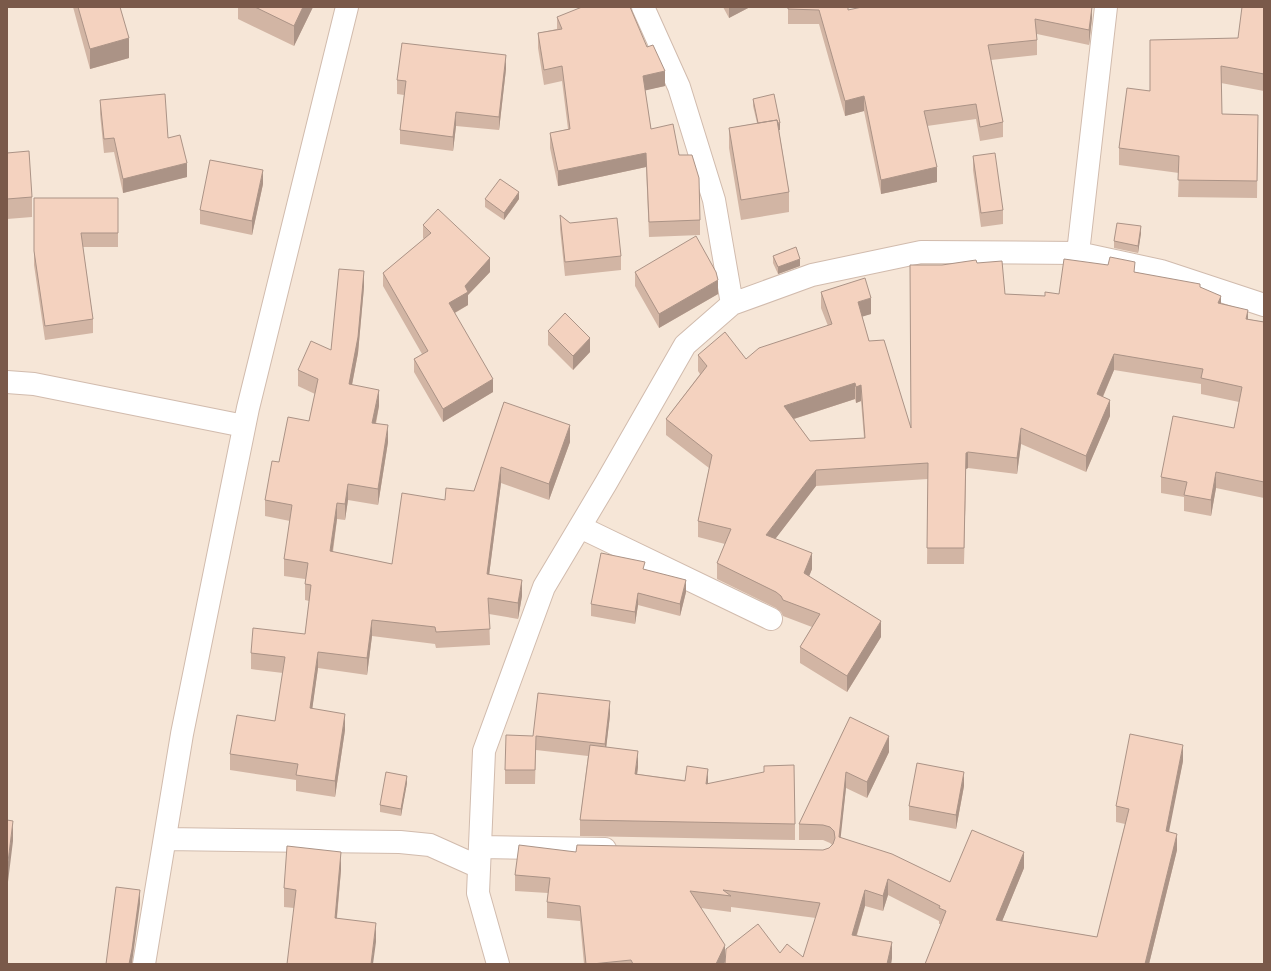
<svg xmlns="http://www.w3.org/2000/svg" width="1271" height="971" font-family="'Fira Sans',sans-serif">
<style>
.residential{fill:#f6e6d7}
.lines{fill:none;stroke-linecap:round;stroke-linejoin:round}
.street-casing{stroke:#d1bbad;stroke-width:24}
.street{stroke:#fff;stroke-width:22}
.wall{fill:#d2b5a4;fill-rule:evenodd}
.shaded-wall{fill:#ab9386}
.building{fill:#f4d2bf;stroke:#ab9386;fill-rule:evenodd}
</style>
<rect width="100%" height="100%" fill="#fdf5e9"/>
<path class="residential" d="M7,7H1264V964H7Z"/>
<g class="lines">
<g class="street-casing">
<path id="street" d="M643,7L679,87L714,200L732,304
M1078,253L1106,7
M7,382L34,384L244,426
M580,527L771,619
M165,839L400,842L430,845L479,867
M480,847L605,849
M144,964L182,734L248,408L347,7
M498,964L478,893L484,751L544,587L606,483L685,345L732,304L812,275L921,252L1078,253L1161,271L1264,305"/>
</g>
<use href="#street" class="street"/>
</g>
<path class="wall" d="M73,7H120L129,58L90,69Z
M238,7H313L294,46L238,19Z
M723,7H750L729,18Z
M788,7L848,10L1092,7V18L1089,45L1037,34V55L991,60L1003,122V137L980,141L976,119L927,126L937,182L881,194L864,111L845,116L819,24H788Z
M1264,7V91L1221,83L1222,114L1258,115L1257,198L1178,197L1179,173L1119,165V148L1238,38Z
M557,17L647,47L665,86L645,90L651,129L679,155L700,220V235L649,237L646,167L558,186L550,148V133L568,129L562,81L544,85L538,48V33L557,29Z
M506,69L499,130L456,126L453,151L400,144V130L404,95L397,94V80Z
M753,99L780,130H779L789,192V212L741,220L729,148V128L757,123L753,106Z
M100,100L187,177L123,193L114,152L104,153L100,114Z
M7,153L32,197V217L7,219Z
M973,156L1003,210V224L981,227L973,170Z
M263,184L252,235L200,224V210Z
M34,198H118V247H83L93,319V333L45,340L34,265Z
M485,199H519L504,220L485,207Z
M560,215L570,223L621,256V270L565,276L560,229Z
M423,225L490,272L468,295V305L455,313L493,392L443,422L414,372V359L422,354L383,286V273L424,239L423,238Z
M1141,233L1138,253L1114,248V241Z
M773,256L800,266L778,274L773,263Z
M977,263L1005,294L1045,296L1059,294L1135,272L1200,287L1221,304L1248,319L1264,322V498L1216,488L1211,516L1184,511V497L1161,493V477L1234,428L1239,402L1201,394V384L1114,370L1103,397L1110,416L1086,472L1021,444L1017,474L968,468L966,469L964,564H927L928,479L816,486L775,539L812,569L809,576L881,637L847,692L800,663V647L812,627L783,616L781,612L776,608L717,579V563L725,544L698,537V521L709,468L666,435V419L700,374L698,371V355L746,359L828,326L821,308V292L871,314L862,316L869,341L911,428L942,265ZM855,399L856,403L861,401L864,438L810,441L794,419Z
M635,272L718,294L659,328L635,286Z
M364,287L358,353L352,385L379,406L376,424L388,442L378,505L348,500L345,520L337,519L333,552L392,564L445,500L474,491L504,402L570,442L549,500L501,483L489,575L522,596L518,619L489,614L490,645L436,648L435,644L372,636L367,675L318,668L312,709L345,730L335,797L296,791V780L230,770V754L275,721L283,673L251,669V653L305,634L309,601L305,600V579L284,576V559L290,521L265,516V500L279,462L309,421L315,394L298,386V370L331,350Z
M548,331L590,352L573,370L548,345Z
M645,569L686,592L680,616L638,605L635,624L591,616V604Z
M610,715L606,747L638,767L637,774L708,783L795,824V840L580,836V820L588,756L536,750L535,784H505V770L533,736Z
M850,717L889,752L867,798L846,788L840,837L950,882L1024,868L1002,921L1097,937L1125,824L1116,822V806L1183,761L1168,832L1177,850L1149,964L941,924H939V921L888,895L883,911L865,906L857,935L892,958L891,964H725V962L724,964H584L580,921L547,918V902L548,893L515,891V875L576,852L823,850L829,848L832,845L830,843L823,840H799V824ZM731,907L816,918L803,957L780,953L725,960L701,908L731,912Z
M407,783L401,816L380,812V805Z
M964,786L956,829L909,820V806Z
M341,870L337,918L376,942L294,908L284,907V888Z"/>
<path class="shaded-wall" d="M303,7H313L294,46V26Z
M729,7H750L729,18Z
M1092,7V18L1089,45V30Z
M129,38V58L90,69V49Z
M506,55V69L499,130V117Z
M665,71V86L643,91V76Z
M864,96V111L845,116V101Z
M456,112V126L453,151V137Z
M780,123V130L759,134V127Z
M646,153V167L558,186V171Z
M187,163V177L123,193V179Z
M937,167V182L881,194V180Z
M263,170V184L252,235V221Z
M519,192V199L504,220V213Z
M1141,226V233L1138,253V246Z
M490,258V272L468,295V305L449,316V303Z
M800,259V266L778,274V267Z
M364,271V287L358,353L349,400V384Z
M718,280V294L659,328V314Z
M1221,296V312L1218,303Z
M871,298V314L858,318V302Z
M1248,310V326L1246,319Z
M590,338V352L573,370V356Z
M1114,354V370L1097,410V394Z
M493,379V392L443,422V409Z
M855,383V399L784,422V406Z
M861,385V401L856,403V387Z
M379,390V406L372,440V423Z
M1110,400V416L1086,472V456Z
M388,425V442L378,505V489Z
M570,425V442L549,500V484Z
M1021,428V444L1017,474V458Z
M968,452V468L966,469L964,564L966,453Z
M501,467V483L487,591V574Z
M816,470V486L766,551V535Z
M1216,472V488L1211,516V500Z
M348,484V500L345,520V504Z
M337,503V519L330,568V551Z
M812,553V569L804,589V573Z
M522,580V596L518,619V603Z
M686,580V592L680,616V604Z
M638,593V605L635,624V612Z
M372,620V636L367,675V658Z
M881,621V637L847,692V676Z
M318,652V668L310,725V708Z
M610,701V715L605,758V744Z
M345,714V730L335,797V781Z
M889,736V752L867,798V782Z
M1183,745V761L1166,847V831Z
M638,751V767L635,790V774Z
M708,769V785L706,784Z
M846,772V788L839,853V837Z
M964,772V786L956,829V815Z
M407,776V783L401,816V809Z
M13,821V841L7,890V870Z
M1177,834V850L1149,964H1145Z
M341,852V870L335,936V918Z
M1024,852V868L996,936V920Z
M888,879V895L883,911V896Z
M140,890V904L132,963L131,964H129Z
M865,890V906L852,950V935Z
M376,923V942L373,964H371Z
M892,942V958L891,964H887Z
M725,945V961L724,964H716Z"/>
<path class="building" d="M78,7H120L129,38L90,49Z
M255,7H303L294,26Z
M582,7H630L647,47L653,45L665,71L643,76L651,129L673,124L679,155H692L699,178L700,220L649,222L646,153L558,171L550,133L570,129L562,66L544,70L538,33L562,29L557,17Z
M788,7H848V10L862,7H1092L1089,30L1035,19L1037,40L988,45L1003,122L980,127L976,104L924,111L937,167L881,180L864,96L845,101L819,10L788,9Z
M1242,7H1264V74L1221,66L1222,114L1258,115L1257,181L1178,180L1179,156L1119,148L1127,88L1150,91V40L1238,38Z
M402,43L506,55L499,117L456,112L453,137L400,130L406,81L397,80Z
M165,94L168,138L180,135L187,163L123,179L114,138L104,139L100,100Z
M774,94L780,123H778L777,120L758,123L753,99Z
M777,120L789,192L741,200L729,128Z
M29,151L32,197L7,199V153Z
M995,153L1003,210L981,213L973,156Z
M210,160L263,170L252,221L200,210Z
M500,179L519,192L504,213L485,199Z
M34,198H118V233H81L93,319L45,326L34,251Z
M438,209L490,258L465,286L468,292L449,303L493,379L443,409L414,359L428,351L383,273L431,233L423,225Z
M560,215L570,223L617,218L621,256L565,262Z
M1117,223L1141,226L1138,246L1114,241Z
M696,236L716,272L718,280L659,314L635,272Z
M796,247L800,259L778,267L773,256Z
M1110,257L1135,262L1134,272L1200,284V287L1221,296L1218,303L1248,310L1246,319L1264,322V482L1216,472L1211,500L1184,495L1187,482L1161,477L1173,416L1234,428L1242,387L1201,378L1203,369L1114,354L1097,394L1110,400L1086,456L1021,428L1017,458L968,452L966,453L964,548H927L928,463L816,470L766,535L812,553L804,573L881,621L847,676L800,647L820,614L783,600L781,596L776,592L717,563L731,529L698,521L712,455L666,419L707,366L698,355L725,332L746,359L759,348L832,324L821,292L865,278L871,298L858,302L869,341L884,340L911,428L910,265H942L976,260L977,263L1002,261L1005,294L1045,296V292L1059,294L1064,259L1108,265ZM855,383L856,387L861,385L865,438L810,441L784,406Z
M339,269L364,271L358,337L349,384L379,390L372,423L388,425L378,489L348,484L345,504L337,503L330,551L392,564L402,493L445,500L446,488L474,491L504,402L570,425L549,484L501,467L487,574L522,580L518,603L488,598L490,629L436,632L435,627L372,620L367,658L318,652L310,708L345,714L335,781L296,775L298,764L230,754L237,715L275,721L285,657L251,653L253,628L305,634L311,585L305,584L308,563L284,559L292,505L265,500L272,461L279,462L288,417L309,421L318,379L298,370L311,341L331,350Z
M565,313L590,338L573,356L548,331Z
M601,553L645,562L643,569L686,580L680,604L638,593L635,612L591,604Z
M538,693L610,701L605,744L536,736L535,770H505L506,735L533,736Z
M850,717L889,736L867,782L846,772L839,837L892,854L950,882L972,830L1024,852L996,920L1097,937L1129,809L1116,806L1130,734L1183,745L1166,831L1177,834L1145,964H925L946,911L939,908L940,906L888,879L883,896L865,890L852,935L892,942L887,964H725L726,949L758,924L780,953L787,944L803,957L820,903L723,890L731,896L690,891L725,945L716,964H633L631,960L592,964H586L580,906L547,902L550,878L515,875L519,845L576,852L577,845L823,850L829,848L833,844L835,838L834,831L830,827L823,825L799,824Z
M590,745L638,751L635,774L685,781L687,766L708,769L706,784L764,772V766L794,765L795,824L580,820Z
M917,763L964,772L956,815L909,806Z
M386,772L407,776L401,809L380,805Z
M7,820L13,821L7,870Z
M287,846L341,852L335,918L376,923L371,964H287L296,890L284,888Z
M116,887L140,890L132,949L129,964H106Z"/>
<rect width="1271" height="971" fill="none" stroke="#7a594a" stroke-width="16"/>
</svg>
